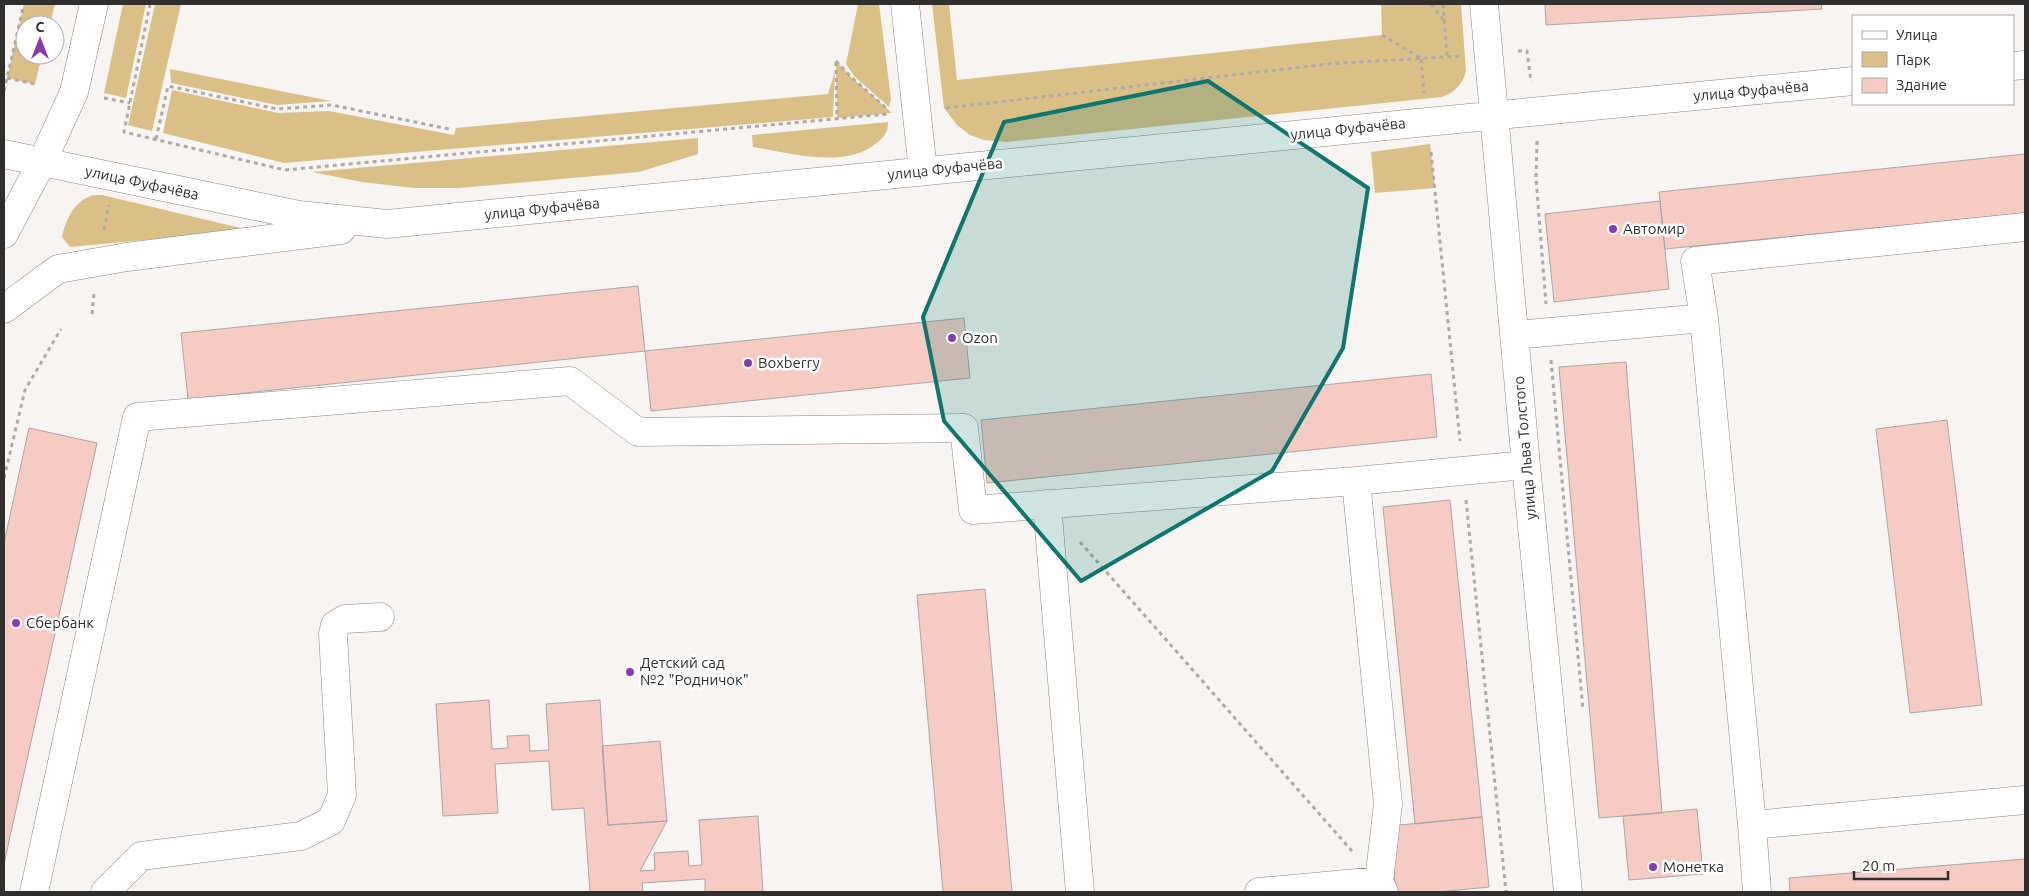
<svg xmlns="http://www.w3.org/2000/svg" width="2029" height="896" font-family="Ubuntu,sans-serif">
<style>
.green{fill:#dac087}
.building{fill:#f5cbc3;stroke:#aba6a6}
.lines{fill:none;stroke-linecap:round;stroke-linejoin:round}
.minor-casing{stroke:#8c8886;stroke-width:29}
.path{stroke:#adaaa7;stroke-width:3;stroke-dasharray:4 4;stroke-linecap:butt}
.minor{stroke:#fff;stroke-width:28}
.marked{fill:#0f766e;fill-opacity:0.2;stroke:#0f766e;stroke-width:4;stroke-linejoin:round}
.poi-dot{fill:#8a3bab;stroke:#fff;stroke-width:2}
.labels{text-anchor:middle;stroke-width:5;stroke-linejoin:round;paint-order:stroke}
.street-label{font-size:15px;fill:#312f2e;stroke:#fff}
.poi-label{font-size:15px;fill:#312f2e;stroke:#fff;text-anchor:start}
</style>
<rect width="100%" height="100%" fill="#f8f4f1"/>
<path class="green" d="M24,4H55L50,25H25V55H42L35,84L7,78Z
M123,4H146L126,98L104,93Z
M155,4H181L152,131L128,125Z
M858,4H879L891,99L889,107L854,76L846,64Z
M932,4H949L957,80L1382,35L1381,4H1461L1466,71C1463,84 1455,92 1442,97L1007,142L984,140L970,135L957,125L944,108Z
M836,61L851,77L892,113L837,118Z
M170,69L331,101L277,105L171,83Z
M835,71L833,117L284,163L163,133L172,90L278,113L329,111L454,135L456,128L828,94Z
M888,122C888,132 885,136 878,142C845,170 792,153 753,147L752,135Z
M698,138V154L639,172L459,188H414L362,182L312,172Z
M1430,144L1435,188L1375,193L1371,152Z
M94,195H102L249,230L70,247L62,237C66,218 75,200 94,195Z"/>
<path class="building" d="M1545,4H1821L1822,9L1546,25Z
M2025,154V213L1665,249L1659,192Z
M1660,201L1669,289L1554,302L1545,214Z
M638,286L645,351L188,399L181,333Z
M964,318L970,378L651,411L645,351Z
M1626,362L1662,813L1599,818L1559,367Z
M1431,374L1437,437L987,483L981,420Z
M1947,420L1982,705L1910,713L1876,429Z
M29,428L97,443L4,864V543Z
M1450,500L1482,817L1415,824L1383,507Z
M985,589L1012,892H943L917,595Z
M489,700L492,749L508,748L507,736L529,735L530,751L549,750L546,704L600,700L608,825L667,821L640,871L655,870L654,853L688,851L689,866L702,865L699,820L758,816L763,892H705V879L642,883L643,892H590L584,808L552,810L549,761L495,764L498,813L443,816L436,704Z
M660,741L667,821L608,825L602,746Z
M1697,809L1703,874L1629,880L1623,816Z
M1482,817L1489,887L1438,892H1396L1389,826Z
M2025,859V892H1790L1789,878Z"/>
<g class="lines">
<g class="minor-casing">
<path id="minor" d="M905,4L923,171
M1484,4L1526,465L1568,892
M2013,66L2025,65
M4,154L299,215L387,224L1427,122L1853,81
M4,234L42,162L74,92L94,4
M4,309L58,269L127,257L341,230
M1704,318L1752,825
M1515,335L1704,318L1695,261L2025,227
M1356,481L1388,804L1379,881
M1047,504L1080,892
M34,892L137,417L570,381L638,432L964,428L973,510L1356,481L1526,465
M105,892L141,856L301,836L331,821L342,795L333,634L335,625L345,619L380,617
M1259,892L1379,881L1384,892
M1757,892L1752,825L2025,800"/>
</g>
<path class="path" d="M150,4L124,132L285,170L888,114
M1431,4L1444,21
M1443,4L1447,57
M1382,35L1421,58
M1518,51H1527L1531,82
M1421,59L1424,93
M836,61L851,77L886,108
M836,62L837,118
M7,78L35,84
M4,91L24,4
M104,98L130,103
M946,108L1328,64L1460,56
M156,139L168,86L277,109L332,105L449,129
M1537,141L1536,178L1546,304
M1431,152L1460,441
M104,230L109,205
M92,314L94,293
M1551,360L1583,710
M4,478L25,390L61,329
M1466,500L1506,892
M1080,542L1352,851"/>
<use href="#minor" class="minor"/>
</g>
<path class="marked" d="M1208,81L1368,188L1343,348L1272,471L1081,581L944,421L923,317L1004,122Z"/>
<g class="poi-dot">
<circle cx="1613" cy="229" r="5"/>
<circle cx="952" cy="338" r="5"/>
<circle cx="748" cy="363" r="5"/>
<circle cx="16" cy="623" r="5"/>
<circle cx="630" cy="672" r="5"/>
<circle cx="1653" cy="867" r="5"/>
</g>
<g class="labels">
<g class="street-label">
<text transform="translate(1751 91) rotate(-5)" y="5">улица Фуфачёва</text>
<text transform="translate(1348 129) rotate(-6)" y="5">улица Фуфачёва</text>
<text transform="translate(945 169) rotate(-6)" y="5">улица Фуфачёва</text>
<text transform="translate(142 183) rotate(12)" y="5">улица Фуфачёва</text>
<text transform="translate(542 209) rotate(-6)" y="5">улица Фуфачёва</text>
<text transform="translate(1525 448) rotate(-95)" y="5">улица Льва Толстого</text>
</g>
<g class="poi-label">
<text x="1623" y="234">Автомир</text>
<text x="962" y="343">Ozon</text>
<text x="758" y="368">Boxberry</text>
<text x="26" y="628">Сбербанк</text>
<text x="640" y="668">Детский сад<tspan x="640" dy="17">№2 "Родничок"</tspan></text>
<text x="1663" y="872">Монетка</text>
</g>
</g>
<rect width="2029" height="896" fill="none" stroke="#312f2e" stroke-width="10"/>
<rect x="1852" y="15" width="162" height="90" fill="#ffffff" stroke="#adacab"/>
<rect x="1862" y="31" width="25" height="8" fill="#ffffff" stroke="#adacab"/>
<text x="1896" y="40" font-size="15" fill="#312f2e">Улица</text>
<rect x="1862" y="52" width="25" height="15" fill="#dac087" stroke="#adacab"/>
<text x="1896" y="65" font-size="15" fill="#312f2e">Парк</text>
<rect x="1862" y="78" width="25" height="15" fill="#f5cbc3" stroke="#adacab"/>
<text x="1896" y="90" font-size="15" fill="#312f2e">Здание</text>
<g transform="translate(40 40)"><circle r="24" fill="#ffffff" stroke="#adacab"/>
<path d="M0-4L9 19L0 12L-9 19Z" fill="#8a3bab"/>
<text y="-8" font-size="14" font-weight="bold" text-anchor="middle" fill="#312f2e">С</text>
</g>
<path d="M1854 871v8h94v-8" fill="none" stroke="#312f2e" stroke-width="2.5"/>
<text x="1862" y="871" font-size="15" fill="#312f2e" stroke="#ffffff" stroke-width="4" paint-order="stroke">20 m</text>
</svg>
